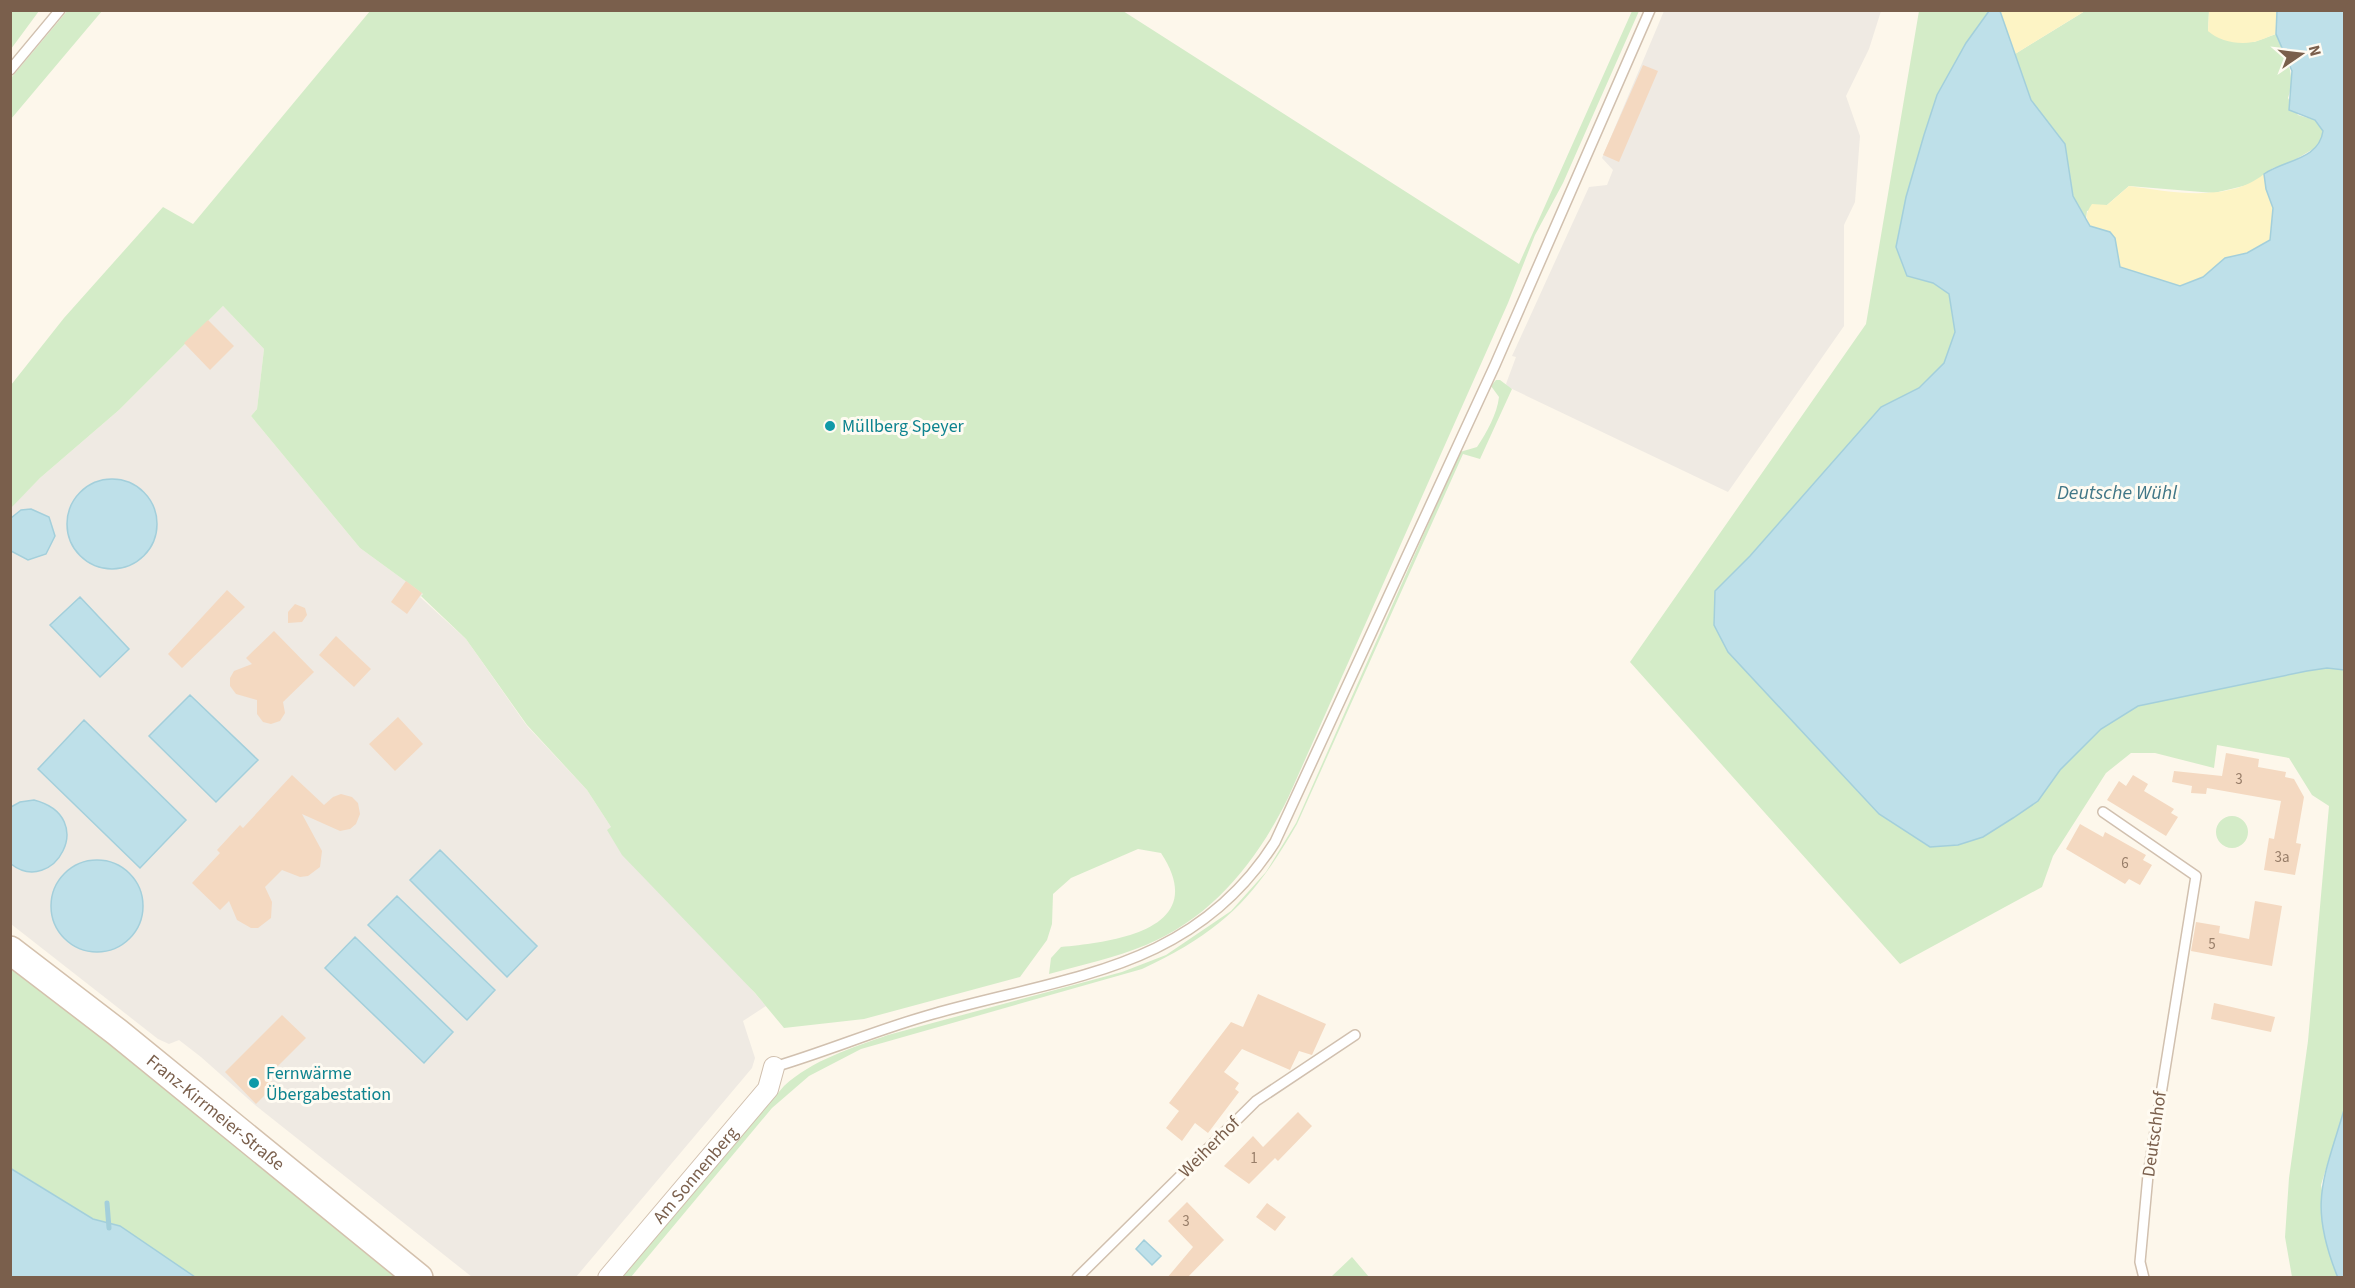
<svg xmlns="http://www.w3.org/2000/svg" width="2355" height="1288" font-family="'Source Sans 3',sans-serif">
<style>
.industrial{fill:#efeae3}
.green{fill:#d4ecc8}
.sand{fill:#fdf4c5}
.water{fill:#bee0e9;stroke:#a3cfdb;stroke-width:1.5}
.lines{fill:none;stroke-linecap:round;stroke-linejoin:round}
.stream{stroke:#a3cfdb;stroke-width:5}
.building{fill:#f4d9c1}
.lane-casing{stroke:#d1c0af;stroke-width:12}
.street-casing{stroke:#d1c0af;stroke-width:22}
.secondary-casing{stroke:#d4c1ad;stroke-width:30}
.lane{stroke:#fff;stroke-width:9}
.street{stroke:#fff;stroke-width:20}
.secondary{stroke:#fff;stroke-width:27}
.culture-dot{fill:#0f9aa8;stroke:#fffbf2;stroke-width:2}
.labels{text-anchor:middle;stroke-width:6;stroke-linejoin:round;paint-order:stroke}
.number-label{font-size:15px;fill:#987e69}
.culture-label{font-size:18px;fill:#0d838f;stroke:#fffbf2;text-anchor:start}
.street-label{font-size:18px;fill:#7a5f4c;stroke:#fffbf2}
.water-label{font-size:20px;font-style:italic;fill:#417787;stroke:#fffbf2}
</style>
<rect width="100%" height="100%" fill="#fdf7eb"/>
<path class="industrial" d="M1664,11H1881L1869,49L1846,96L1860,136L1855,202L1844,225V326L1728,492L1508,387L1506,384L1516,357L1512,356L1589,187L1607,185L1613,170L1602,158Z
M223,306L264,349L257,409L251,416L360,548L423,594L420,597L466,639L527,726L587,790L611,827L766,1006L743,1021L755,1058L752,1068L576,1277H472L255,1105L201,1057L179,1040L169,1044L158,1039L11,924L10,508L40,478L119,410Z"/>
<path class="green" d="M11,10L39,11L11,49L10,11Z
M68,10L102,11L11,119V78Z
M370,11H1123L1519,264L1632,11H1639L1563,183L1535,235L1508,303L1288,798C1257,861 1213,917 1146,945C1115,958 1081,965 1049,974L1051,958L1061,947C1116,942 1211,929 1161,853L1138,849L1071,878L1053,894L1052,924L1047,940L1020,977L864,1019L784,1028L755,993L622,855L607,830L611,827L587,790L527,725L466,639L421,596L423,594L360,548L251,416L257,409L264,349L223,306L119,410L40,478L11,508V385L64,318L163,207L193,224Z
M1919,11H1989L1966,43L1937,95L1924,135L1906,197L1896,247L1907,276L1933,283L1949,294L1955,332L1944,363L1919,388L1881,408L1750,556L1715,591L1728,652L1879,814L1930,847L1958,845L1983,837L2013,818L2038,801L2060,770L2101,729L2138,706L2307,671L2327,668L2344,670V1110L2321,1185L2338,1277H2292L2285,1237L2289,1178L2308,1041L2329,806L2312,795L2289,758L2217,745L2214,768L2155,753H2131L2106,773L2053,856L2042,887L1900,964L1630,662L1866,324Z
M2085,11H2209L2208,31L2254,42L2276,34C2285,57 2297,73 2288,98L2298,115L2315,120L2323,131L2320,145L2286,165L2273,168L2252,184L2214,193L2129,186L2107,205L2087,211L2086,219L2073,196L2065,144L2031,100L2015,54Z
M1496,380H1500L1512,389L1480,459L1463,454L1297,824C1254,899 1221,932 1142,969L861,1049L809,1076L772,1108L631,1277H622L784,1086C812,1060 852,1048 888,1035L1122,972L1166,955L1231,911L1266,872L1296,823L1460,452L1477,447C1487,432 1497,414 1499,397L1491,386Z
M2216 832a16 16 0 1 1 32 0a16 16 0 1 1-32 0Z
M10,962L407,1277H195L120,1226L93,1219L11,1168Z
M1352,1257L1369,1277H1331Z"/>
<path class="sand" d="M2000,11H2085L2015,54Z
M2209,11H2277L2276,34C2268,36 2261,41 2253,42C2238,45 2219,41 2208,31Z
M2264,174L2266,189L2273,208L2270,240L2247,253L2225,258L2203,277L2180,286L2120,267C2111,235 2123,239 2090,226C2085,217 2086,213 2092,204L2107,205L2129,186C2171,192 2228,203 2264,174Z"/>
<path class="water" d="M1989,11H2000L2031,100L2065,144L2073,196L2090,226L2110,232L2115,238L2120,267L2180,286L2203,277L2225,258L2247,253L2270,240L2273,208L2266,189L2264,174C2284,160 2319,160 2323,131L2315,120L2289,110L2292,71L2276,34L2277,11H2344V670L2327,668L2307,671L2138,706L2101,729L2060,770L2038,801L2013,818L1983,837L1958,845L1930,847L1879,814L1728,652L1714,625L1715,591L1750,556L1881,407L1919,388L1944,363L1955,332L1949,294L1933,283L1907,276L1896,247L1906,197L1924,135L1937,95L1966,43Z
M67 524a45 45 0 1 1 90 0a45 45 0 1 1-90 0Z
M31,509L49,517L55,536L46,554L28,560L11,551V518L21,510Z
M80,597L129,649L100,677L50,625Z
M190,695L258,760L216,802L149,736Z
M84,720L186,820L140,868L38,769Z
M34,800C100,817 53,897 11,864V807L20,802Z
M440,850L537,946L507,977L410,880Z
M51 906a46 46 0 1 1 92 0a46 46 0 1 1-92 0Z
M397,896L495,990L467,1020L368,925Z
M355,937L453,1032L424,1063L325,968Z
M2344,1110V1277L2338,1278C2308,1204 2323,1181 2344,1110Z
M10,1168L93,1219L120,1226L195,1277H11Z
M1144,1240L1161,1256L1152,1265L1136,1249Z"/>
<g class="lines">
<path class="stream" d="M107,1203L109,1228"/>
</g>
<path class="building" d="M1643,65L1658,71L1619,162L1603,155Z
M208,320L234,346L210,370L184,343Z
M406,581L422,593L407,614L391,602Z
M227,590L245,607L182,668L168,654Z
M295,604L305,608L307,615L302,622L288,623V612Z
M274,631L314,672L283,702L285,713L280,721L271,724L263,722L257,714V700L236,694L230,686V678L234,671L252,664L246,658Z
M336,636L371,669L354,687L319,655Z
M398,717L423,744L395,771L369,744Z
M2226,753L2259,759L2258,767L2286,772L2285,777L2294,779L2304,797L2296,843L2301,844L2295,875L2264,870L2269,838L2274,839L2281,801L2207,788L2206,794L2191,793L2192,786L2172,782L2174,771L2222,776Z
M292,775L324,805L333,797L341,794L352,797L358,803L360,814L356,824L350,829L340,831L302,814L322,851L320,867L308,876L300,877L282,870L265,887L272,902L271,918L258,928H251L237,920L229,901L220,910L192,883L220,853L217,850L240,825L243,828Z
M2133,775L2148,784L2144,791L2174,809L2171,813L2178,817L2166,836L2107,800L2119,781L2126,786Z
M2080,824L2103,837L2105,832L2146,855L2143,860L2152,865L2140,885L2129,879L2125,884L2066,849Z
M2255,901L2282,906L2272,966L2191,951L2196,922L2220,926L2219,933L2249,939Z
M1258,994L1326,1024L1312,1055L1299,1051L1290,1070L1242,1049L1224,1072L1239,1083L1235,1089L1239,1092L1208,1133L1195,1123L1182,1141L1166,1128L1179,1111L1169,1103L1231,1022L1243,1027Z
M2214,1003L2275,1017L2271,1032L2211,1019Z
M282,1015L306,1038L267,1077L275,1085L256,1104L225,1072Z
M1298,1112L1312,1126L1278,1161L1275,1158L1249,1184L1224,1166L1253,1136L1263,1147Z
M1187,1202L1224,1240L1187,1278H1167L1193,1247L1168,1221Z
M1267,1203L1286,1217L1275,1231L1256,1217Z"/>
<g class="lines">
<g class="lane-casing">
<path id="lane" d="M10,70L60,10
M2103,812L2196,876L2148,1175L2140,1262L2144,1278
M774,1067C828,1051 879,1029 933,1014C1067,976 1194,970 1275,842L1495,365L1650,10
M1077,1278L1256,1101L1355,1035"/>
</g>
<g class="street-casing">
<g id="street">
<path id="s1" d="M608,1278L768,1089L774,1067"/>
</g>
</g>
<g class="secondary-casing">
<g id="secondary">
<path id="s2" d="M10,950L117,1032L419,1278"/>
</g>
</g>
<use href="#lane" class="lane"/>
<use href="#street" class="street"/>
<use href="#secondary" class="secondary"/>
</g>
<g class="culture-dot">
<circle cx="830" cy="426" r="6"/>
<circle cx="254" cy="1083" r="6"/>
</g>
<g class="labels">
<g class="number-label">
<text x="2239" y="784">3</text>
<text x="2282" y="862">3a</text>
<text x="2125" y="868">6</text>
<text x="2212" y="949">5</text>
<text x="1254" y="1163">1</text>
<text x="1186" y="1226">3</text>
</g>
<g class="culture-label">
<text x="842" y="432">Müllberg Speyer</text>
<text x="266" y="1079">Fernwärme<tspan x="266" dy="21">Übergabestation</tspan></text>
</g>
<g class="street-label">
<text dy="6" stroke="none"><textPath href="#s2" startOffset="262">Franz-Kirrmeier-Straße</textPath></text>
<text transform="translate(2154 1134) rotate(-82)" y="6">Deutschhof</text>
<text transform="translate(1209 1147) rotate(-45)" y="6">Weiherhof</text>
<text dy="6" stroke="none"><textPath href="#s1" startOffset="135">Am Sonnenberg</textPath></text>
</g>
<g class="water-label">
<text x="2117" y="499">Deutsche Wühl</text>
</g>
</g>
<rect width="2355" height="1288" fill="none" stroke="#7a5f4c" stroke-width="24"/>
<g transform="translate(2301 54) rotate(76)" stroke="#fffbf2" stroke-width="4.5" paint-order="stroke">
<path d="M0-4.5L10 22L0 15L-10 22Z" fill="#7a5f4c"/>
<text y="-9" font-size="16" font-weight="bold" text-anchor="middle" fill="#7a5f4c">N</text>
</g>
</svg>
